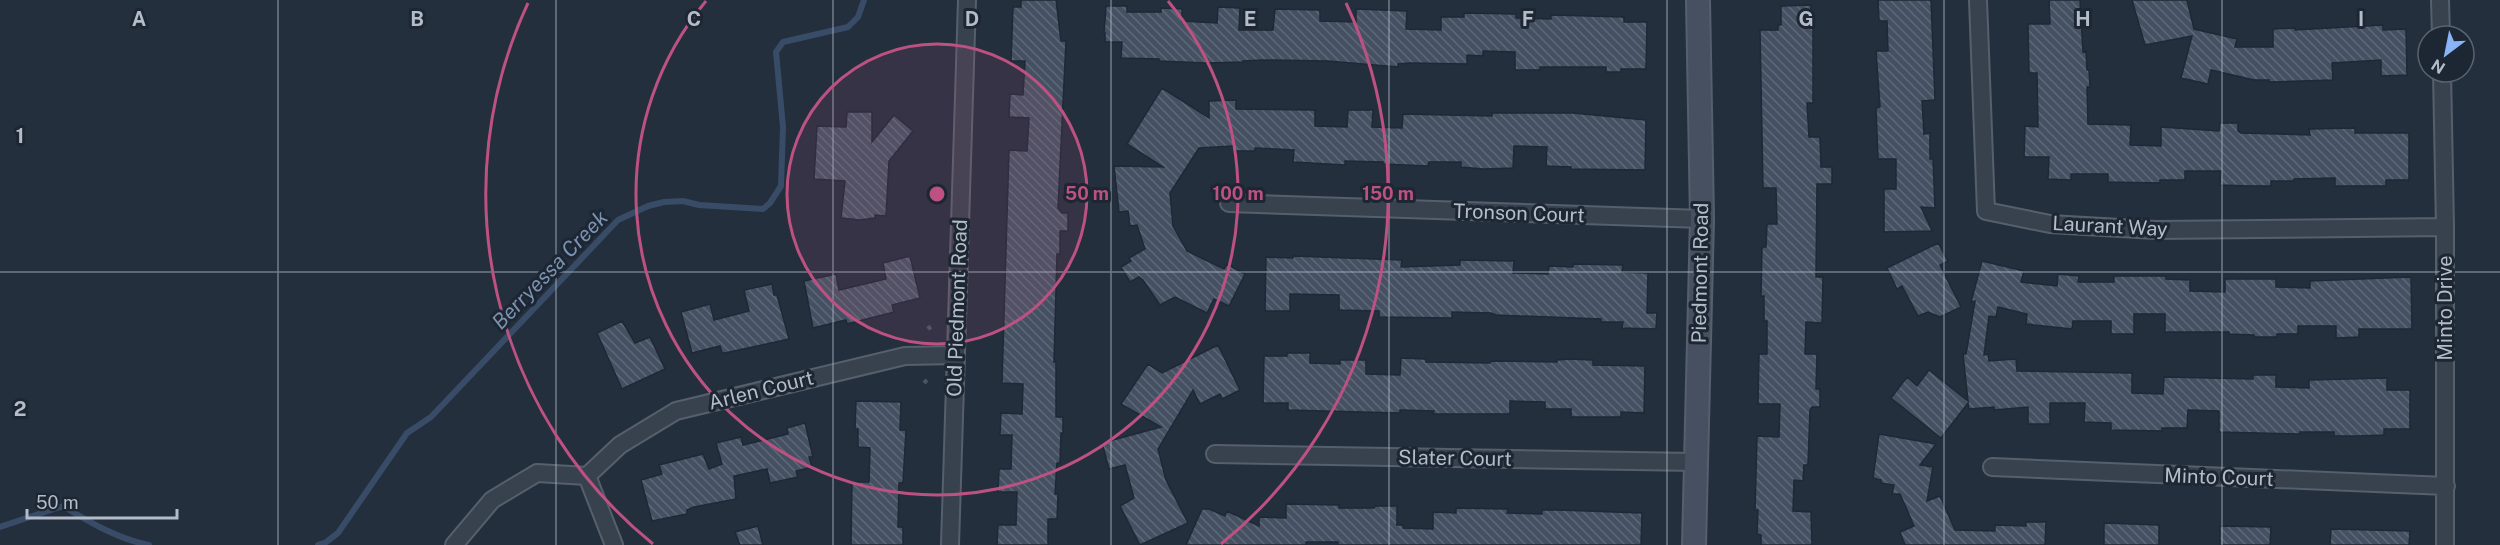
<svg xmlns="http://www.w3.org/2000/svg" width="2500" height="545" font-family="'Public Sans',sans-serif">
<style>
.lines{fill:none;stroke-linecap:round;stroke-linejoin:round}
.stream{stroke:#394c67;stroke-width:6}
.building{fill:url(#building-back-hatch);stroke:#1f2835;stroke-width:1.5}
.street-casing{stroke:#565f6c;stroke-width:20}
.secondary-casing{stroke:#565f6c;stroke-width:26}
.path{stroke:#44595c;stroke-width:4;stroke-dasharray:4.5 4.5;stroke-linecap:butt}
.street{stroke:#38414e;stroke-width:16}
.secondary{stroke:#465061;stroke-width:22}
.grid{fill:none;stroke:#b4bcc9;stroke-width:1.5;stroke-opacity:0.55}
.ring{fill:none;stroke:#bd5182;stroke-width:3}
.labels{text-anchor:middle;stroke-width:6;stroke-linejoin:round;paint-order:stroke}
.street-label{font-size:20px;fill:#b4bcc9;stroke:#1d2633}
.water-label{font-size:21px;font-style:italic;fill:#7c92b1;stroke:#1d2633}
.grid-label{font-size:20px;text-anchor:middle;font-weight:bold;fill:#b4bcc9;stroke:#1d2633;stroke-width:6;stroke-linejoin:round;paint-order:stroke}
.centre{fill:#bd5182;stroke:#1d2633;stroke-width:3}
.ring-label{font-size:18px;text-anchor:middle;font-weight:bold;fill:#bd5182;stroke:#1d2633;stroke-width:6;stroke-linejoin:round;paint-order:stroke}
</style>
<defs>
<pattern id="building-back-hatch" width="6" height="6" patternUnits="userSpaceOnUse" patternTransform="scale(1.5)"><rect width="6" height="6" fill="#455162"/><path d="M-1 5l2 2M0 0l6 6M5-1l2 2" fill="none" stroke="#5d6877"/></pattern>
</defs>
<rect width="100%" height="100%" fill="#242f3e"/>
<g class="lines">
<path class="stream" d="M0,527L63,506C89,522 118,539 149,545
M318,545L325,543L338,533L407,433L431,417L618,220L648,206L664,202L683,201L699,205L763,209L770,203L781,186L783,127L776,52L783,42L848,27L858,17L864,0"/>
</g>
<path class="building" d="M1021,0H1056L1061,41H1066L1058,208L1062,213H1068V231H1060V254H1057L1054,362H1056V417H1063V433H1061L1060,463H1057L1055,494H1058L1057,519H1048V545H997L998,525H1016L1017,492H998L999,469H1011L1012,435H1000L1001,413L1022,414L1023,384L1002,383L1009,150L1027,151L1029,118L1009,117L1010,94L1023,95L1025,61H1011L1013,7H1021Z
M1878,0H1931L1935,100L1922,101L1924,134L1930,133V159H1933L1935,208L1921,207L1932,231L1884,232V189H1896V159H1878L1876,108L1880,107L1876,51H1888L1887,21H1879Z
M2049,0H2080L2083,52L2086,51L2087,70H2089L2090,87H2087L2088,124L2131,125L2130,145L2161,146V127L2219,131L2220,123H2238V131L2241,133L2310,135L2309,129L2355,128V133H2409V180H2386V186H2335V178L2294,179V181H2271V186H2249L2220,185L2221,171H2185V180H2160V183L2108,182V174H2071V180L2048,179L2049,157H2024L2025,126L2038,127L2037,73H2029L2028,24H2050Z
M2132,0H2187L2194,29L2237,39L2235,47H2273V29L2295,28V30L2383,25V30L2406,29L2407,75L2381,76V60L2332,63L2333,80L2269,82V80H2254L2211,70L2208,84L2181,78L2192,36L2145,45Z
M1811,5V25H1813V103H1807L1809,137H1820L1821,167H1832V184H1817L1816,277H1823L1822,323L1806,322L1805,354H1817L1816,389H1820V407H1812L1810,410L1808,465H1804L1803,481L1794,480L1793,511L1811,512L1812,545H1761V535L1757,534L1758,510H1755L1757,436L1779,437L1780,404H1758L1759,354H1767V321H1764V296H1761L1762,247H1766L1767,224H1777L1776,188H1763L1760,30H1778V25H1781V6Z
M1106,6H1127V12H1161V8L1182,9V21L1217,23L1218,7L1240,8L1239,30H1273L1275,9L1320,10V21L1356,22V9L1407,11L1406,29L1441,30V17H1464V13L1516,14V18L1551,19V15L1624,17V22H1647L1646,69H1621V72H1606V67H1540V70H1515V52L1483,51V56L1467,55V64L1410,63L1398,64V67L1328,61L1263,60L1243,61V62L1206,63L1159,61V59L1121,58L1122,42H1105V33H1104Z
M1162,88L1209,118V101L1236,100V109L1315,110V126L1347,127L1348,110H1373L1372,127L1402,128L1403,114L1492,116V113H1573L1646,120L1645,170L1571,169V167L1546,166L1547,147L1514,146L1513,168L1483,169L1461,167V162H1429L1428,166L1383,164V162L1345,161V165L1293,162L1294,150L1255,148V151H1234L1233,146L1199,148L1170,193L1173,226L1187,251L1224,269L1227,264L1245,274L1229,306L1214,299L1207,313L1175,297L1160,305L1143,280L1139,277L1130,282L1121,267L1131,261L1129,258L1145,249L1137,225L1130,226L1128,211L1119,212L1114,166L1163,167L1127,144Z
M847,112H872V142L894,115L913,131L889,161L886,216L875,215V218L860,220L841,218L845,181L814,179L817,126L846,127Z
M1938,243L1948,261L1940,265L1961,307L1940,317L1928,312L1918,316L1902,286L1897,289L1887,268Z
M910,256L920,298L892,305L894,312L847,324L846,320L813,328L804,281L836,274L839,290L886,279L883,263Z
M1293,256L1402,260L1401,267L1460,265V260L1514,261L1513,273L1548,274L1549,266L1573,267V264L1623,265L1622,272L1648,273L1647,313H1657L1656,329L1622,328L1623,322H1601V319L1496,315L1491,313L1452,312V318L1379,317V311L1339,310V295L1290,294V311H1265L1266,257L1293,258Z
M1982,261L2024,271L2021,282L2057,286L2058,274L2079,276L2078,282H2114V276H2166V279L2190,280V291L2225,292V279H2276V287L2310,288V281L2411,277L2412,329H2359V337L2336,338V326H2298V334H2277V337H2254V335L2229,334V332H2165V314H2134V334H2111V321H2073L2072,329L2026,324L2027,314L1998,307L1996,317L1989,316L1984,355L1988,354L1989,361L2016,359L2017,371L2132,373V393L2163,394L2164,377L2253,379V375H2276V387L2309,388V380L2387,378V390H2410V429H2384V435L2356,436H2334V432H2300V434L2219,432V411L2188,410L2187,428H2162V431L2111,430V423L2084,422L2085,403H2050V424H2028V407L1994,410V407L1969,409L1968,403L1941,438L1891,398L1907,377L1917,386L1929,370L1968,401L1963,354H1966L1975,301L1971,302Z
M772,284L774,295H777L789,339L725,353H722L720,346L692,353L681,312L710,304L714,320L749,311L744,290Z
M622,321L635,343L650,337L665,369L622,389L597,333Z
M1218,345L1240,390L1222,399L1220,394L1200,404L1193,390L1158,449L1166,480L1188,523L1140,545L1120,506L1134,498L1125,465L1109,469L1102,443L1161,427L1121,404L1148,364L1162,373Z
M1287,353H1310V363L1340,364V360H1366V374L1400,375L1401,358L1426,359V362L1490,363L1491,361L1557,362V360L1570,359L1593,360V365L1645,366L1644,413L1621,412V417H1571V409H1545V402L1510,401V414H1433L1434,411L1400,410V413L1288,410V403H1263L1264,356H1287Z
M856,401L901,402L900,430H906L903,483H899L898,527H903V545H851L852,482H869L870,448L859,447L858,445V429H855Z
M805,423L813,457H809L812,467L796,471L798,477L770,483L767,469L734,476L736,499L694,507L687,510V514L652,521L641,480L662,474L659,465L703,454L709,469L722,464L716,443L741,437L743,445L788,434L787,428Z
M1879,434L1936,444L1920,465L1933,467L1927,501L1940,496L1955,530L1995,531V525L2026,526V522H2046L2045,545H1905L1900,532L1914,526L1900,494H1892L1894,485L1881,483V480L1873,478Z
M1286,504L1339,505V508H1374L1375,506H1397V525H1403V528L1433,529V512L1456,513V508L1508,509L1507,513L1542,514V510H1559L1642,513L1641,545H1338V542H1306V545H1186L1202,509H1209L1225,516L1227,511L1259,526V517L1286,518Z
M2104,523L2159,525V545H2104Z
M758,526L763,545H740L735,532Z
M2220,526L2271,527L2270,545H2220Z
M2331,529L2410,531L2409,545H2330Z"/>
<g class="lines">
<g class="street-casing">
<path id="street" d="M1978,0L1986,211L2050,224L2156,230L2445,227
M2440,0L2441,36
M2442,72L2445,227V545
M1229,203L1702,219
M1215,454L1695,462
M1992,467L2446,486
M587,476L614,545
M454,545L492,500L537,473L587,476L620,445L676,411L905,356L956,355
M950,545L967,0"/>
</g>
<g class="secondary-casing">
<path id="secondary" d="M1694,545L1702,219L1698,0"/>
</g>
<path class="path" d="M928,326L931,330
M924,383L927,380"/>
<use href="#street" class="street"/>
<use href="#secondary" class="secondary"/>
</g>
<path class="grid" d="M278,0V545M556,0V545M833,0V545M1111,0V545M1389,0V545M1667,0V545M1944,0V545M2222,0V545M0,272H2500"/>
<circle cx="937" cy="194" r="150" fill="#bd5182" fill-opacity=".12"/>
<g class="ring">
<circle cx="937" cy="194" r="150"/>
<path d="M1168 1A301 301 0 1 1 706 1"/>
<path d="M653 544A451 451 0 0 1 528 3M1346 3A451 451 0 0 1 1221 544"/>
</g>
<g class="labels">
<g class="street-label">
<text transform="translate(1519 213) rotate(2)" y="7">Tronson Court</text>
<text transform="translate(2110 226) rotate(3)" y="7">Laurant Way</text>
<text transform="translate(1700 273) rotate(-89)" y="7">Piedmont Road</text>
<text transform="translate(957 308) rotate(-88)" y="7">Old Piedmont Road</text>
<text transform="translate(2445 308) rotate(-90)" y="7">Minto Drive</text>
<text transform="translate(761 390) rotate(-14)" y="7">Arlen Court</text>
<text transform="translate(1455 458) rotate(1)" y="7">Slater Court</text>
<text transform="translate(2219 477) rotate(2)" y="7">Minto Court</text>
</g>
<g class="water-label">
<text transform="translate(550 270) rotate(-46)" y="7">Berryessa Creek</text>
</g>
</g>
<g class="grid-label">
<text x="139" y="26">A</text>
<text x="417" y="26">B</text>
<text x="694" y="26">C</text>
<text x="972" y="26">D</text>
<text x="1250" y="26">E</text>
<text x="1528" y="26">F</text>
<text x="1806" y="26">G</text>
<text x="2083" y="26">H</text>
<text x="2361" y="26">I</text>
<text x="20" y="143">1</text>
<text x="20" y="416">2</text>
</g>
<circle cx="937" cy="194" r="9" class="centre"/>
<g class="ring-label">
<text x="1087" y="200">50 m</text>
<text x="1238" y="200">100 m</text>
<text x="1388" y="200">150 m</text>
</g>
<g transform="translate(2446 54) rotate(212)"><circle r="28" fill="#1d2633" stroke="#59626f" stroke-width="1.5"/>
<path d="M0-4.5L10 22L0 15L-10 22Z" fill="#8ab4f8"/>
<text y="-9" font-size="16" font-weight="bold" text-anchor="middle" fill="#b4bcc9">N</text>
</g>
<path d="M27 509v9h150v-9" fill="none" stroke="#b4bcc9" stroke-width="3"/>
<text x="36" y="509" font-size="18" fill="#b4bcc9" stroke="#1d2633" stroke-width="4.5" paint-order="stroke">50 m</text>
</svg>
